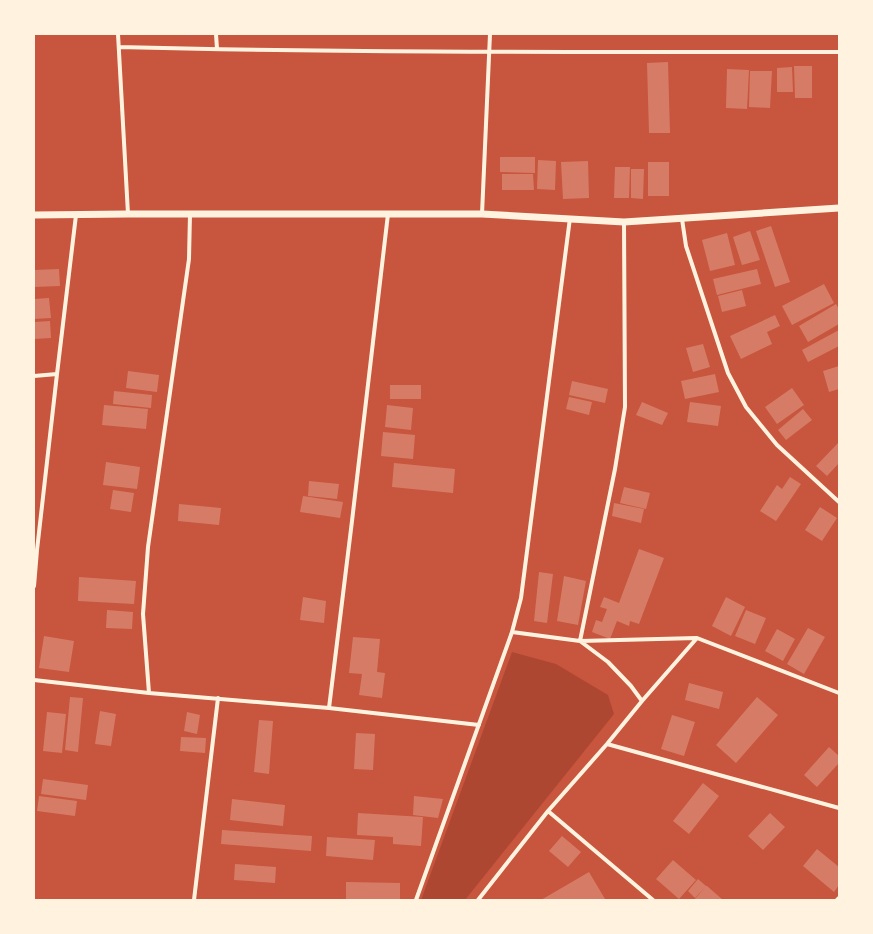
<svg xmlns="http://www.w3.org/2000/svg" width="873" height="934" font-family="Inter,sans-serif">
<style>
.green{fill:#ae4732}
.building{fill:#d67c66}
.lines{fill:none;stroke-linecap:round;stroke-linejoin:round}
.minor{stroke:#fff3e0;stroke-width:4}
.tertiary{stroke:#fff3e0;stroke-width:7}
</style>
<rect width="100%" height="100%" fill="#c8553d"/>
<path class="green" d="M512,652L556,664L608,695L614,714L465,900H421Z"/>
<path class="building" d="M668,62L670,133H649L647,63Z
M794,66H812V98H795Z
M792,67L793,92H777V68Z
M727,69L749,70L747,109L726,108Z
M750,71H772L770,108L749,107Z
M500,157H535V173L500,172Z
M538,160L556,161L555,190L537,189Z
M588,161L589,198L563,199L561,162Z
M648,162H669V196H648Z
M615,167H630L629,198H614Z
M631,169H644L643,199L631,198Z
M502,174H533L534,190H502Z
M771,226L790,282L775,287L756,231Z
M750,231L760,260L742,265L733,237Z
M727,233L735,265L710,271L702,240Z
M59,269L60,286L34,287V270Z
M757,269L761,284L717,295L713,279Z
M824,284L834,303L792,325L782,306Z
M742,290L746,306L722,312L718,296Z
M49,298L51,318L34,319V299Z
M836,304L839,309V324L808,342L799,326Z
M775,315L780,326L767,332L772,344L741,359L730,336Z
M50,321L51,338L34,339V322Z
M839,330V346L808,362L802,350Z
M703,344L710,367L693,372L686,348Z
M839,366V389L829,392L823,371Z
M128,371L159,375L157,392L126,388Z
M715,374L719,392L685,399L681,381Z
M572,381L608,389L605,403L569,395Z
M390,385H421V399H390Z
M792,388L804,405L777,424L765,407Z
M114,391L152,395L151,408L113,404Z
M569,397L592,402L589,415L566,409Z
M642,402L668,413L662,425L636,415Z
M690,402L721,406L718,426L687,422Z
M104,405L148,409L146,429L102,425Z
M387,405L413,408L411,430L385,427Z
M803,409L812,420L786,440L778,430Z
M383,432L415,435L413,459L381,456Z
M839,442V463L827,476L816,466Z
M106,462L140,467L137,489L103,485Z
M394,463L455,469L453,493L392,487Z
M790,477L801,484L776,521L760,511L777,485L782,489Z
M309,481L339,484L337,499L308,496Z
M624,487L650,493L646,509L620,503Z
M113,490L134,493L131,512L110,509Z
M303,496L343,502L340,518L300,512Z
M614,503L644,509L641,523L612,516Z
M179,504L221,508L219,525L178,521Z
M820,507L837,518L822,541L805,530Z
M639,549L664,558L639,624L630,621L629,626L617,621L610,639L592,632L596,620L602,622L607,609L600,607L604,597L619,603Z
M539,572L553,574L547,623L534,621Z
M564,576L586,581L578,625L557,621Z
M79,577L136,581L134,604L78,601Z
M303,597L326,601L324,623L300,620Z
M726,597L745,607L731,636L712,626Z
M107,610L133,612L132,629L106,628Z
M746,610L766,618L755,644L735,636Z
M808,628L825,637L804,674L787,664Z
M777,629L795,639L783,661L765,651Z
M44,636L74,641L69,672L39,668Z
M353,637L380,639L377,672L385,673L382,698L359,695L362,674L349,673Z
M689,683L723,692L719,709L685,700Z
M70,697L83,698L78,752L65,750Z
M757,697L778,715L736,763L716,745Z
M100,711L116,714L111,746L95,744Z
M47,712L66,714L62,753L43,751Z
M187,712L200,715L197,734L184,731Z
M672,715L695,722L684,756L661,749Z
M259,720L273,721L269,774L254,772Z
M356,733L375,734L373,770L354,769Z
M181,737L206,738L205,753L180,751Z
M829,747L839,756V763L817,787L804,775Z
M43,779L88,785L86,800L41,794Z
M703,783L719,796L689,834L673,821Z
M39,796L77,801L75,816L37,811Z
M414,796L443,799L438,818L413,815Z
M232,799L285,805L283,826L230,820Z
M358,813L423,817L421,846L393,844V837L357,835Z
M770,813L785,827L763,850L748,836Z
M222,830L312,836L311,851L221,844Z
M562,836L581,852L568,867L549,851Z
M327,837L375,840L373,860L326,856Z
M817,849L839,867V885L834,892L803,866Z
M673,860L696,880L679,899L656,879Z
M235,864L276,867L275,883L234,880Z
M589,872L605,899L603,900H541Z
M698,879L706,886L695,898L688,891Z
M346,882L400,883V900H346Z
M706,886H707L723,900H694Z"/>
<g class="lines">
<path class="minor" d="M118,34L128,214
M216,34L217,49
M119,47C359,53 599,52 839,52
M482,214L490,34
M682,219L686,246L728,373L746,407L777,445L839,502
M624,222L625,407L615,469L580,641L697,638L839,693
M34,376L57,374
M34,586L37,550L57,374L76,215
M512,632L580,641L608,662L631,686L642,701
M34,680L149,693L329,708L479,725
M149,693L143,614L148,547L189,259L190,214
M329,708L352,521L388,214
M607,744L839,808
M548,811L653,900
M194,900L218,698
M416,900L512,632L521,598L570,218
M478,900L548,811L607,744L642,701L697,638
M837,900L839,898"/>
<path class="tertiary" d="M34,215L128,214H482L624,222L839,208"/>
</g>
<rect width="873" height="934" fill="none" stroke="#fff3e0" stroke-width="70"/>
</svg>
